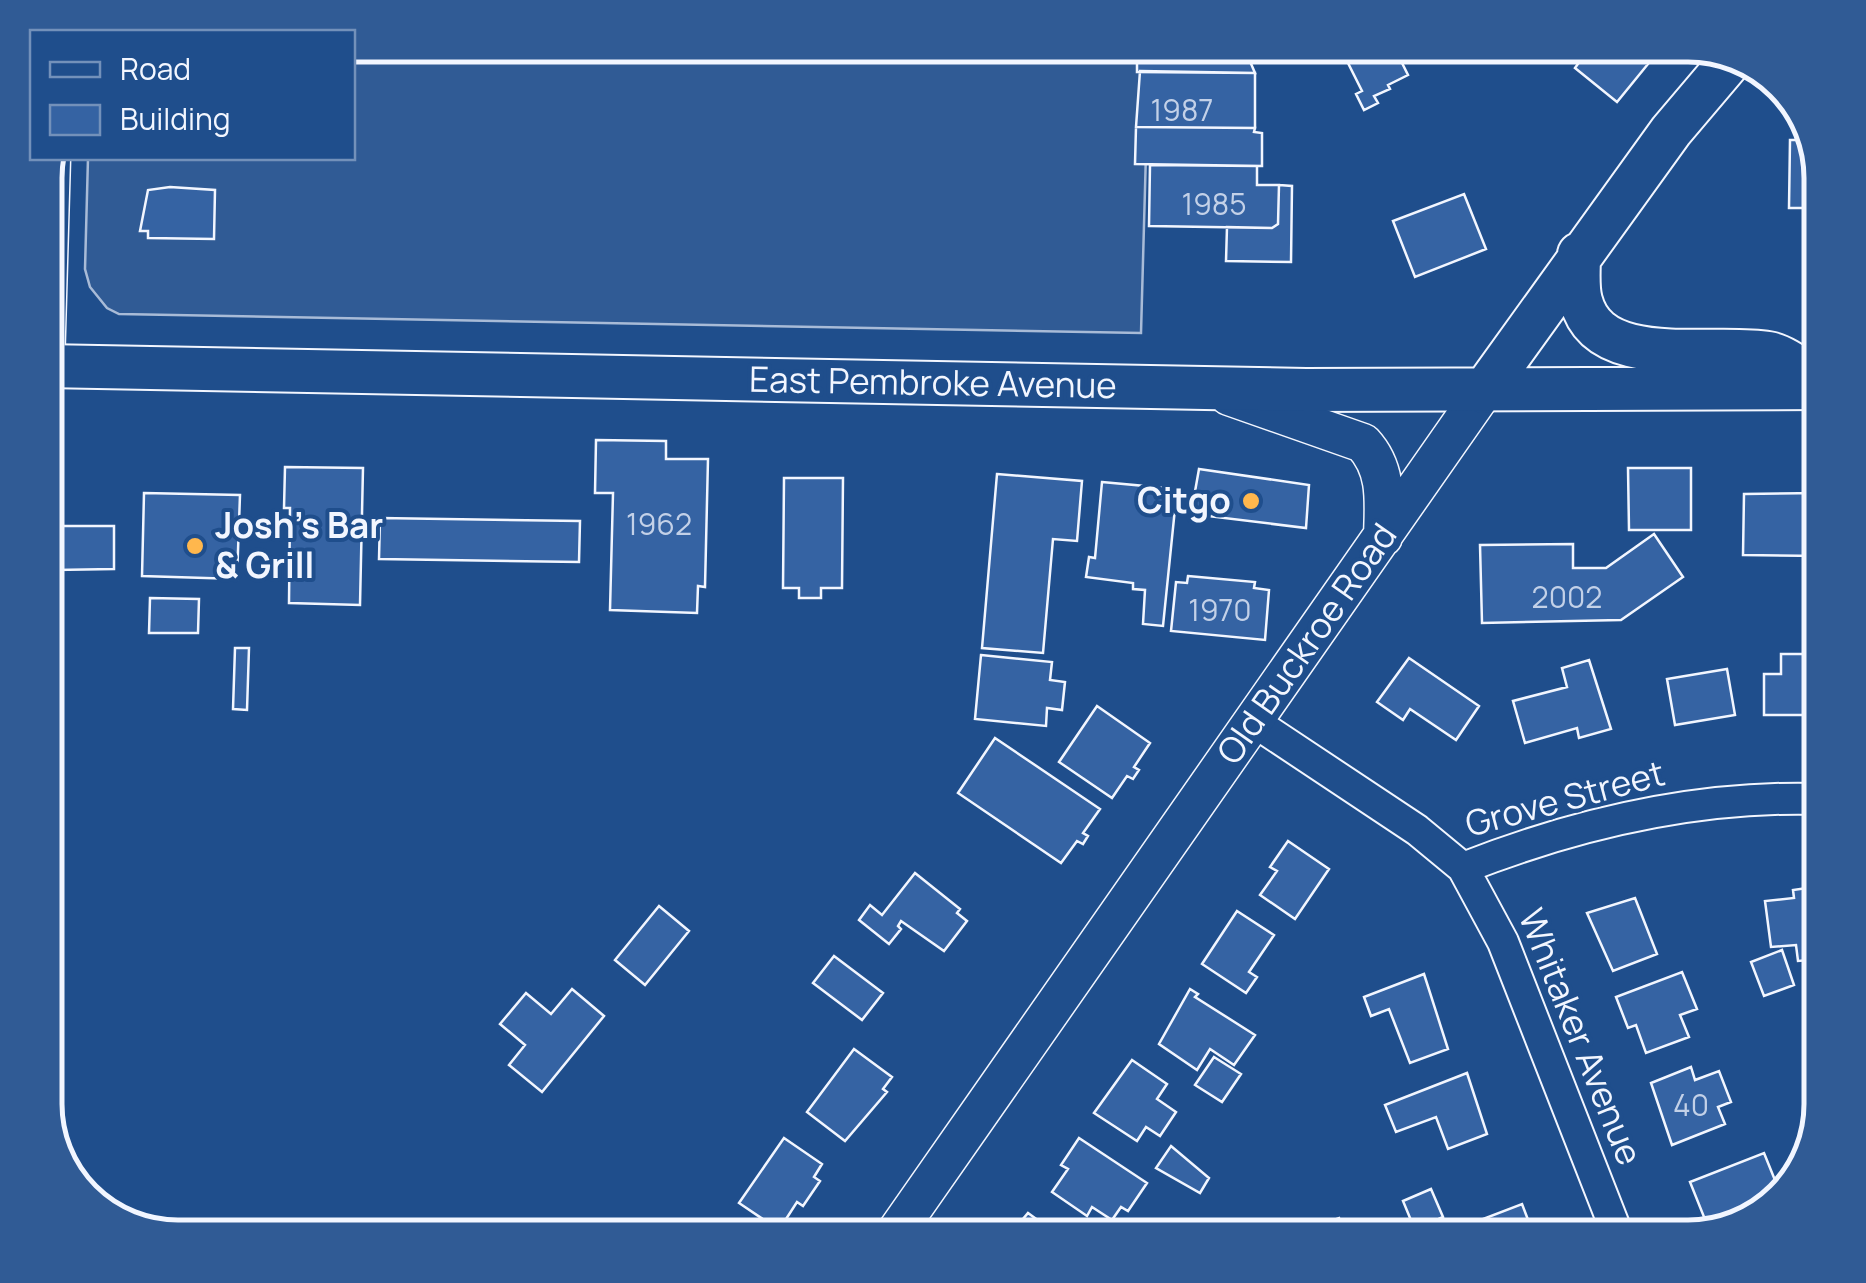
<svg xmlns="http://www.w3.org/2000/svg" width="1866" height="1283" font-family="Manrope,sans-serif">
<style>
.built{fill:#305b95;stroke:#a8bbd7;stroke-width:2.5}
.building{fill:#3563a3;stroke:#f2f6ff;stroke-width:2.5}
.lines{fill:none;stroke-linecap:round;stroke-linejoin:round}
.minor-casing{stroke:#f2f6ff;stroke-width:34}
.tertiary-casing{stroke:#f2f6ff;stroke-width:41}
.secondary-casing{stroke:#f2f6ff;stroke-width:46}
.minor{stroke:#1f4e8c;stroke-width:30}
.tertiary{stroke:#1f4e8c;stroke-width:38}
.secondary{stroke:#1f4e8c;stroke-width:42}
.poi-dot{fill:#ffb74d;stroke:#1f4e8c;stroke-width:4}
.labels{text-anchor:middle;stroke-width:8;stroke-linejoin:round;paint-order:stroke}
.number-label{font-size:30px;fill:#c3d1e8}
.street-label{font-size:35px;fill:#f2f6ff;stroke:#1f4e8c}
.poi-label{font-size:35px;font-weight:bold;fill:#f2f6ff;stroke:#1f4e8c;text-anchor:end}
.rim{fill:none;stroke:#f2f6ff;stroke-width:5}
</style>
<rect width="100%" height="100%" fill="#1f4e8c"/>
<path class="built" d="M353,45H1149L1141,333L119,314L107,308L90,287L85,269L88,158H352Z"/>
<path class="building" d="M1137,45H1243L1255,73L1137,72Z
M1355,45H1365L1368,53L1393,45L1408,75L1388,85L1390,89L1374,96L1378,103L1364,110L1356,94L1362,91L1342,51Z
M1579,45H1625L1648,64L1617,102L1575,68L1580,61L1571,54Z
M1140,71L1255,73V128L1136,127Z
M1136,127L1255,128L1254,132L1262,133V166L1135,164Z
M1790,140H1811L1821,178V208H1789Z
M1150,165L1257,166V185H1279L1278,224L1272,228L1149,226Z
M1279,185L1292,186L1291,262L1226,261L1227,227L1272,228L1278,224Z
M170,187L215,190L214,239L148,238V231H140L148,190Z
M1464,194L1486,249L1415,277L1393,221Z
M596,440L666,441V459H708L705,587L698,586L697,613L610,610L613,493H595Z
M285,467L363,468L360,605L289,603L290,508H284Z
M1628,468H1691V530H1629Z
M1199,469L1309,485L1306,528L1191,514Z
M997,474L1082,481L1077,541L1053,539L1043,653L982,648Z
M784,478H843L842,588H821V598H799V588H783Z
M1102,482L1177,489L1163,626L1143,624L1145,590L1133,589V583L1086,577L1089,557L1095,558Z
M144,493L240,495L237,579L142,576Z
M1819,493L1821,556L1743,555L1744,494Z
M45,505H55V575H45Z
M380,518L580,521L579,562L379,559Z
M55,526H114V569L55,570Z
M1654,534L1683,577L1621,620L1482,623L1480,545L1573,544V568H1606Z
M1188,576L1255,582L1254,588L1269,590L1265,640L1171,631L1176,582L1187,583Z
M150,598L199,599L198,633H149Z
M235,648H249L247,710L233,709Z
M1781,654H1821V715H1764V674H1781Z
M981,655L1052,662L1050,680L1065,682L1062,710L1047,708L1046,726L975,719Z
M1409,658L1479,706L1456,740L1410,709L1403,720L1377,702Z
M1589,660L1611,729L1579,738L1577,728L1525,743L1513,701L1567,687L1562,668Z
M1727,669L1735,715L1675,725L1667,679Z
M1097,706L1150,743L1134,767L1139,770L1133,779L1127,776L1112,798L1059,762Z
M995,738L1100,809L1083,833L1088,836L1083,844L1077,841L1061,863L958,793Z
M1288,841L1329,869L1295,919L1260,895L1277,871L1270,867Z
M915,873L960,909L957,913L967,921L944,951L901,921L898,926L901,929L889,944L859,920L870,905L882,915Z
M1821,886V959L1798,961L1796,945L1771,947L1765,901L1794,898L1793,890Z
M1635,898L1657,954L1613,971L1587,913Z
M659,906L689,931L645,985L615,960Z
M1237,911L1274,935L1249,972L1257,977L1246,993L1202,964Z
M1782,950L1794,985L1764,996L1751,962Z
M834,956L883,993L862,1020L813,983Z
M1682,972L1697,1009L1680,1015L1689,1037L1646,1053L1636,1025L1628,1028L1616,997Z
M1424,974L1448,1049L1410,1063L1389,1009L1371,1016L1364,997Z
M572,989L604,1016L542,1092L509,1065L525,1045L500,1024L526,993L551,1014Z
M1190,989L1198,994L1195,997L1255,1035L1234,1065L1210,1049L1197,1070L1159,1044Z
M854,1049L892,1077L883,1089L887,1092L845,1141L807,1112Z
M1214,1057L1241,1074L1222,1102L1195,1085Z
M1132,1060L1167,1084L1157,1099L1176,1112L1160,1136L1146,1127L1137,1141L1094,1113Z
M1691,1067L1695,1080L1719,1071L1731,1102L1718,1107L1725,1124L1672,1145L1651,1083Z
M1467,1073L1487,1134L1448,1149L1436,1117L1396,1132L1385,1105Z
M784,1138L822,1164L814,1177L820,1181L803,1206L797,1202L779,1230L739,1203Z
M1079,1138L1147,1183L1128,1211L1121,1207L1112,1220L1092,1207L1087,1216L1052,1192L1068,1169L1061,1165Z
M1171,1146L1209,1178L1200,1193L1156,1168Z
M1764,1153L1781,1195L1728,1219L1726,1214L1706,1222L1690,1182Z
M1431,1189L1443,1217L1415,1230L1403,1201Z
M1522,1204L1535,1238H1475L1470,1224Z
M1028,1213L1061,1237L1060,1238H1007Z
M1339,1218L1346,1238H1314L1311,1228Z
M1133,1221L1157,1238H1121Z"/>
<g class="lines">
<g class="minor-casing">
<path id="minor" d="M1253,721L1417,830L1463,868C1578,823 1697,795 1821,799
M1463,868L1503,942L1619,1238"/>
</g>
<g class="tertiary-casing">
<path id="tertiary" d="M45,366L51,158
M1229,396L1363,443C1388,470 1384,502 1383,537
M892,1238L1483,392"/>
</g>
<g class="secondary-casing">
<path id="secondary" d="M1579,254C1579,269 1577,287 1581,301C1599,372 1714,343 1768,353C1786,356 1805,374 1821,383
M45,366L1306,390L1821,388
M1483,392L1671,131L1732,59"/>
</g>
<use href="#minor" class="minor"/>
<use href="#tertiary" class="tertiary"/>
<use href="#secondary" class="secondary"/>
</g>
<g class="poi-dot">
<circle cx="1251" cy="501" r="10"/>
<circle cx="195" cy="546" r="10"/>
</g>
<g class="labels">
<g class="number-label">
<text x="1182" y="121">1987</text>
<text x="1214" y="215">1985</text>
<text x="659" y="535">1962</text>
<text x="1567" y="608">2002</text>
<text x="1220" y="621">1970</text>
<text x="1691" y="1116">40</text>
</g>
<g class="street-label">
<text transform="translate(933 383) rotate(1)" y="12">East Pembroke Avenue</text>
<text transform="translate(1307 644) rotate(-55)" y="12">Old Buckroe Road</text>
<text transform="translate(1565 799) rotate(-15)" y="12">Grove Street</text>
<text transform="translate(1580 1037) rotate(68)" y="12">Whitaker Avenue</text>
</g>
<g class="poi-label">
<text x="1231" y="513">Citgo</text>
<text x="215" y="538" text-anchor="start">Josh's Bar<tspan x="215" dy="40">&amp; Grill</tspan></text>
</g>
</g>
<path d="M0 0H1866V1283H0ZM178 62H1688A116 116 0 0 1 1804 178V1104A116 116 0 0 1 1688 1220H178A116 116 0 0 1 62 1104V178A116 116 0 0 1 178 62Z" fill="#305b95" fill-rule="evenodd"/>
<path class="rim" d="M178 62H1688A116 116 0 0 1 1804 178V1104A116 116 0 0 1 1688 1220H178A116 116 0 0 1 62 1104V178A116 116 0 0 1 178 62Z"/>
<rect x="30" y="30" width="325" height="130" fill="#1f4e8c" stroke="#7391ba" stroke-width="2.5"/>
<rect x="50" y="62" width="50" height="15" fill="#1f4e8c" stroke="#7391ba" stroke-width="2.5"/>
<text x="120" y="80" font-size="30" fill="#f2f6ff">Road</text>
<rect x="50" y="105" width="50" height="30" fill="#3563a3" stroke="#7391ba" stroke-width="2.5"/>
<text x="120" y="130" font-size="30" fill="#f2f6ff">Building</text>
</svg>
